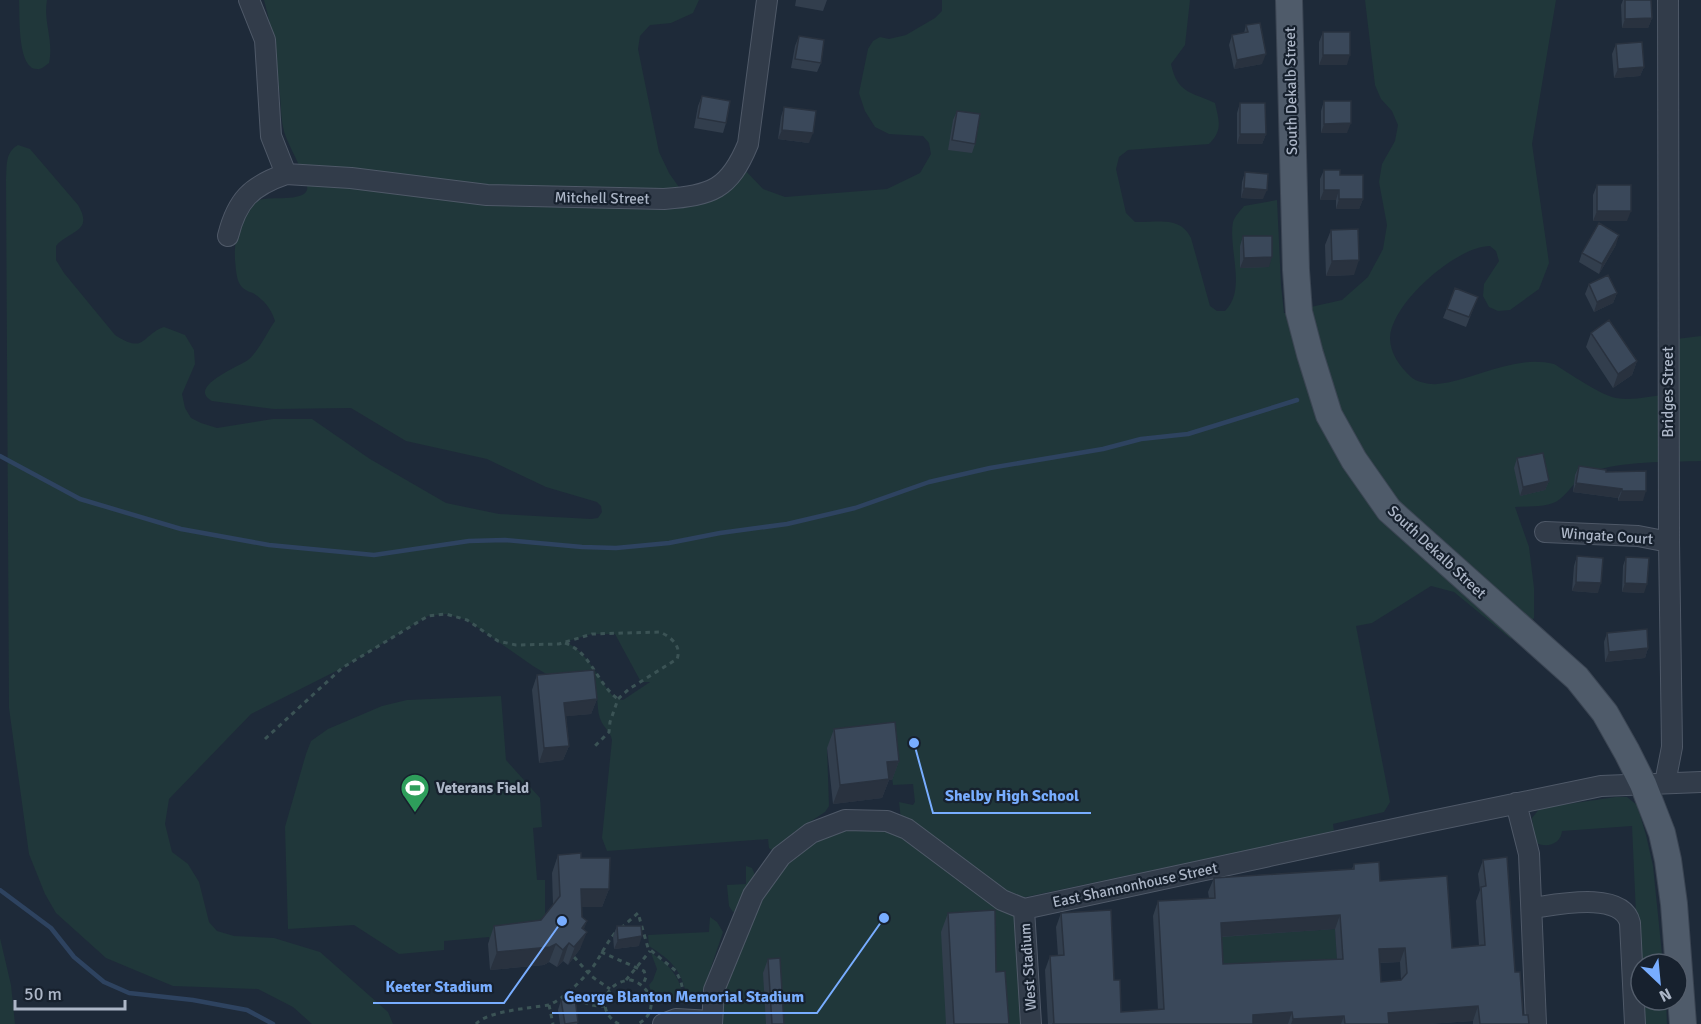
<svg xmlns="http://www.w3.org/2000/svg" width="1701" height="1024" font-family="Signika,sans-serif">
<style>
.green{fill:#20373a;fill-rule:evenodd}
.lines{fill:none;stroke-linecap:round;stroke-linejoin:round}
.stream{stroke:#2e4360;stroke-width:4.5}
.minor-casing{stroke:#4f5968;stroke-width:22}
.major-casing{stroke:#3b4553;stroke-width:28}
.path{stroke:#3b5355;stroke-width:3;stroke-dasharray:4.5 4.5;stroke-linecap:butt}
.minor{stroke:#323c4a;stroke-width:20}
.major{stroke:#4f5b6a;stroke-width:26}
.wall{fill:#323e4d;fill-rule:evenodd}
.shaded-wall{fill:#29323f}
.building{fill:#3a485a;stroke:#29323f;stroke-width:1.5;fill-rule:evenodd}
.labels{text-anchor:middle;stroke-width:4.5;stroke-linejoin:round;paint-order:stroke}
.street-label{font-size:15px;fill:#acb6c7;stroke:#17212e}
.poi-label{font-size:15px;font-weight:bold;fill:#acb6c7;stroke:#17212e;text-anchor:start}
.leader{fill:none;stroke:#78adff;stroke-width:2}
.callout-dot{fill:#78adff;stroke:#17212e;stroke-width:2}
.callout-label{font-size:16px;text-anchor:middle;font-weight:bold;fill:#78adff;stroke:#17212e;stroke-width:4.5;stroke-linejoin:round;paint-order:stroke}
</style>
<rect width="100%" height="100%" fill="#1e2a39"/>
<path class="green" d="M19,0H47C43,22 54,40 49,63C46,65 41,70 37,69C17,69 20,14 19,0Z
M264,0H699L693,13L671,23L650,25L640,36L638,49L659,152L669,173L688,200L743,168L763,189L785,197L887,189L920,173L931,154L929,143L923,136L889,134L875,127L865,111L859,93L868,49L873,41L880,37L889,39L906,35L935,18L942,11V0H1190L1185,45L1171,64C1177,93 1191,92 1215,103C1219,121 1223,130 1209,144L1128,150L1119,157L1116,169L1126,213L1135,222C1156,223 1180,215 1191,238L1210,306L1217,311H1225C1247,290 1228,249 1233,222C1235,216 1240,211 1244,206L1277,200L1281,285L1284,313L1342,300L1368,277L1383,249L1387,225L1379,182L1382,164L1395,141L1398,125L1392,111L1381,99L1375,85L1365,0H1556L1532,144L1549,263L1539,289L1510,310L1498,311L1489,307L1483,296L1484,284L1499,261L1496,251L1490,246C1457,246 1391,303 1390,338C1390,353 1400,367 1411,377C1416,382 1431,385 1437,384C1476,380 1514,354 1554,364C1569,373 1600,395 1616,398C1632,401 1652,396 1668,394V340L1701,336V461C1669,462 1620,461 1591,472C1577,477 1571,490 1560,499C1549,508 1529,506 1515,507L1529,547L1534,588V618L1511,639L1454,592L1431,586L1372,623L1356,626L1390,802L1384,812L1333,824L1334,832L1021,898L1010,896L901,819L899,802L913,805L915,802L913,784L893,785L888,742L827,748L829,806L825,812L796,831L773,851L769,848L768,839L607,851L602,838L612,740C610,731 606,730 602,723C595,711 600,695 593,683L553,678L533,666L467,620L446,614L428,616L342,668L251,714L169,799L165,824L172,852L188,864L199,882L209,922L217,931L234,936L274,938L320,952L388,1012L393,1024H312L293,1007L258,989L173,986L106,958L56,913L45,894L29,854L9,708L6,180C7,166 5,152 18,145L30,149L78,205C94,232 70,230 56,246V260L64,273L115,335C146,355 141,335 164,327L185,335L194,350L195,364L182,394L185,408L191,418L201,423L217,428L273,419H312L370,459L446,503L499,514L591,519L598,518L602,512L601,506L597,502L546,487L487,459L406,441L351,408L274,409L212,401C186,387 240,366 248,360C258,352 268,331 275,321C271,308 264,300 253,293C249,292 243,289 241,286C236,280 236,268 235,260C234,240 239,208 260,200C270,196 303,202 307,190C310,182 287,144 284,131C281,120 281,107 280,95C276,63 273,31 264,0ZM592,634H615L641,682H650L623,700L618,699L612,695C597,677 587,651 565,642Z
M501,696L506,760L540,798L542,827L533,828L537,880H545V922L490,945L489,937L444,941V950L399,954L354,925L288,929L285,827L306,754L311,741L328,729L382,706L407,700Z
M1616,797H1627L1637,805L1646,835L1653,866L1663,964H1641V1000H1666L1667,1024H1641L1632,826L1562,831C1561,844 1546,849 1535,842L1532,818L1540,808Z
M887,821L1024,909L1031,1024H712L753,895L811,833Z
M746,866L752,868L755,875L737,910L733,912L729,906L727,885L746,884Z
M710,917L717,922L723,932L703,991L691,999L687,997C681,969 672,961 649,946L648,935L709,932Z
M1335,929L1338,974L1217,979L1216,937Z
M0,938L11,985L15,1024H0Z
M651,953C669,964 681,977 683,999L654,1001L649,985L653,980L657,969Z"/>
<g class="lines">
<path class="stream" d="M0,456L80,499L181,529L269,545L374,555L469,541L505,540L582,547L616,548L669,543L720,533L787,524L855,508L929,482L990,468L1103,449L1141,439L1188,434L1297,400
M0,890L51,928L74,957L104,982L129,993L193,1000L247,1010L273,1024"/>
<g class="minor-casing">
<path id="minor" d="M249,0L265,40L271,136L286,174L351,178L487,195L664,199C712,195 729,190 748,144L767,0
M228,236C237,200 251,186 286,174
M1545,532L1638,536L1669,542
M1665,783L1672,747L1669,542L1668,0
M1516,803L1529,854L1536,1024
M1532,908C1555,905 1622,890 1630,923L1635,1024
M1024,909L1031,1024
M663,1024L676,1019L712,1021
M712,1024L714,990L753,895L781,856L811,833L845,820L887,821L907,829L1002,900L1024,909L1422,823L1601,786L1701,782"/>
</g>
<g class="major-casing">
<path id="major" d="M1289,0L1296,270L1299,312L1310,354L1329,415L1354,460L1389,510L1577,678L1605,713L1627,752L1643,784L1662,833L1668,860L1674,904L1683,1024"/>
</g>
<path class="path" d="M565,643C591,652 597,684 618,699
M265,739L342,668L428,616L446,614L467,620L498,641L516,645L559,644L592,634L660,632C671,637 682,646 677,659L629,689L618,699L610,722L609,732L594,747
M621,928L638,913L648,948L676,971L681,982L686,1003
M601,952L644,971L646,977L643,985
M574,957L591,976L610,989
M626,980L650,951
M569,992C580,1001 589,1007 605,1006
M549,1005L553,1024
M476,1024C487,1011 531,1008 549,1005C566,997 580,982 592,968C601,956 606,943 616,932
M619,1024C594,1011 605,981 631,980C652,986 660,1012 638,1024"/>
<use href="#minor" class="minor"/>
<use href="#major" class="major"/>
</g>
<path class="wall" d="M796,0H827L823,11L795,6Z
M1623,0H1651L1652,18L1648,28H1622L1621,5Z
M1246,25L1262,64L1234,69L1229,45L1232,35L1244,33Z
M1323,32L1347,65H1319V42Z
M799,36L821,63L817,72L791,68L795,46Z
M1616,44L1644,67L1640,76L1614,78L1612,54Z
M702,96L726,123L723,133L694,128L698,106Z
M1324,101L1347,133H1321V111Z
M1240,103L1266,134L1262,144H1237V113Z
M784,107L809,143L778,139L781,117Z
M957,111L975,144L972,153L948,150L953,120Z
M1324,170L1340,175L1363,199L1359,209H1336V200H1320V179Z
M1245,172L1263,199L1241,198L1242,182Z
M1597,185L1627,221H1593V195Z
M1331,230L1354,275L1326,276L1325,245Z
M1243,236L1269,267L1240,268V246Z
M1616,245L1599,274L1579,262L1582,253Z
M1589,284L1617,293L1613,303L1594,312L1585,294Z
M1455,288L1478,297L1466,327L1443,318Z
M1591,333L1637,361L1632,375L1613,388L1586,347Z
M1517,458L1549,481L1545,490L1520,496L1514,468Z
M1579,466L1606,472L1643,501H1618V498L1573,492L1575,475Z
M1577,556L1598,593L1572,591L1574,566Z
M1626,557L1644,593L1622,592L1623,566Z
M1607,633L1648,648L1645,658L1605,662L1604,642Z
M537,675L597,699L591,714L566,716L569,746L563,760L539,763L532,690Z
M834,729L899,761L892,780H889L882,798L833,804L827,748Z
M558,855L581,858L609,889L602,907H582V917L584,930L580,949L568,965L563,961L557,967L549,962L544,965L490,970L488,944L494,926L541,920L553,905L552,873Z
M1483,860L1515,972L1523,1015L1529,1024H1473V1021L1427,1024H1048L1045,970L1050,956H1058L1056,927L1061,913L1114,980L1121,1012L1158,1010L1153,916L1158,901L1209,898L1208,892L1214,878L1352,869L1354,864L1380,881L1452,948L1479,946L1476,901L1480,890L1478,874ZM1335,929L1337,960L1223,964L1221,937ZM1400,962L1401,980L1381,982L1380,963Z
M948,913L996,972L1009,1024H946L941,932Z
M617,926L639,946L614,949L613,936Z
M768,959L784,1024H766L763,973Z
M561,1000L578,1022L577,1024H560L558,1010Z"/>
<path class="shaded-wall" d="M1652,18L1648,28H1622L1625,19Z
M1266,54L1262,64L1234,69L1237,60Z
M1323,55H1350L1347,65H1319Z
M1644,67L1640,76L1614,78L1618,69Z
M1351,123L1347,133H1321L1324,124Z
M782,130L813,133L809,143L778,139Z
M1240,134H1266L1262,144H1237Z
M1244,188L1267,190L1263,199L1241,198Z
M1324,190H1339L1336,200H1320Z
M1339,199H1363L1359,209H1336Z
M1597,211H1631L1627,221H1593Z
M1619,235L1616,245L1599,274L1602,264Z
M1272,257L1269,267L1240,268L1244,258Z
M1359,260L1354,275L1326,276L1332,261Z
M1617,293L1613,303L1594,312L1597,302Z
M1637,361L1632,375L1613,388L1618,374Z
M1549,481L1545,490L1520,496L1523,487Z
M1576,483L1622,489L1618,498L1573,492Z
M1622,491H1646L1643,501H1618Z
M1576,582L1601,583L1598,593L1572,591Z
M1625,583L1647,584L1644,593L1622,592Z
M1648,648L1645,658L1605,662L1609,652Z
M597,699L591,714L559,717L564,703Z
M569,746L563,760L539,763L544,748Z
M899,761L892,780H889L882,798L833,804L840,785L887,762Z
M581,889H609L602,907H575Z
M1340,915L1335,929L1216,937L1221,923Z
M587,921L581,938L587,932L580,949L568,965L582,928Z
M642,936L639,946L614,949L618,940Z
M569,943L563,961L557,967L563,950Z
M556,944L549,962L544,965L490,970L497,952Z
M1405,948L1400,962L1374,963L1379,949Z
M1478,1006L1473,1021L1427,1024H1384L1388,1013Z
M1292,1012L1288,1024H1249L1253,1015Z
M1344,1016L1341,1024H1291L1293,1019Z"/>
<path class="building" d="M1625,0H1651L1652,18L1625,19Z
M1260,23L1266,54L1237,60L1232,35L1248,32L1246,25Z
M1323,32H1350V55H1323Z
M799,36L824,40L821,63L795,59Z
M1642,42L1644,67L1618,69L1616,44Z
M702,96L730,101L726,123L698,118Z
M1324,101H1351V123L1324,124Z
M1240,103H1265L1266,134H1240Z
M784,107L816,111L813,133L782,130Z
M957,111L980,114L975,144L952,140Z
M1324,170H1340V175H1363V199H1339V190H1324Z
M1245,172L1268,174L1267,190L1244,188Z
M1597,185H1631V211H1597Z
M1599,223L1619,235L1602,264L1582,253Z
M1358,229L1359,260L1332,261L1331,230Z
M1243,236H1272V257L1244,258Z
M1608,275L1617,293L1597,302L1589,284Z
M1455,288L1478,297L1469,317L1447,309Z
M1609,320L1637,361L1618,374L1591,333Z
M1543,453L1549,481L1523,487L1517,458Z
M1579,466L1606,470V472L1646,471V491H1622V489L1576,483Z
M1577,556L1603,558L1601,583L1576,582Z
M1626,557L1649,558L1647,584L1625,583Z
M1647,629L1648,648L1609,652L1607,633Z
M594,670L597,699L564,703L569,746L544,748L537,675Z
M895,722L899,761L887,762L889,779L840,785L834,729Z
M581,853V858H610L609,889H581L582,917L587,921L582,928L587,932L574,947L569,943L563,950L556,944L550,947L497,952L494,926L541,920L560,896L558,855Z
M1507,857L1515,972H1520L1523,1015H1528L1529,1024H1480L1478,1006L1388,1013L1389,1024H1345L1344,1016L1293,1019L1292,1012L1253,1015V1024H1052H1054L1050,956L1064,955L1061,913L1111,910L1114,980H1120L1121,1012L1164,1009L1158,901L1215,898L1214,878L1354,869V864L1379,862L1380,881L1447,876L1452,948L1485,945L1481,887L1486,886L1483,860ZM1340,915L1343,959L1223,964L1221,923ZM1405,948L1407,973L1401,980L1381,982L1379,949Z
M995,910L996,972L1005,971L1009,1024H954L948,913Z
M617,926H641L642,936L618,940Z
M780,958L784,1024H772L768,959Z
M575,998L578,1022L565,1024L561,1000Z"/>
<defs>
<g id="stadium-pin" transform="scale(1.5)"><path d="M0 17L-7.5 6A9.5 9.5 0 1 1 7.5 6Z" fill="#2e9e5b" stroke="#17212e"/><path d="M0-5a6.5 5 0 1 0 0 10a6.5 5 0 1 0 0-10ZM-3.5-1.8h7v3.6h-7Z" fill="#fff"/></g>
</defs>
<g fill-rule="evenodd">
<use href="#stadium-pin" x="415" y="788"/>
</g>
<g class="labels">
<g class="street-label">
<text transform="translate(1291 91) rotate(-91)" y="5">South Dekalb Street</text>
<text transform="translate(602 198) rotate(1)" y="5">Mitchell Street</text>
<text transform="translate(1668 392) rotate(-90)" y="5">Bridges Street</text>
<text transform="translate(1607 536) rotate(4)" y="5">Wingate Court</text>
<text transform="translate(1437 552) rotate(43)" y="5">South Dekalb Street</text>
<text transform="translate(1135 885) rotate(-12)" y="5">East Shannonhouse Street</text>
<text transform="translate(1028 967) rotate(-94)" y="5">West Stadium</text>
</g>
<g class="poi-label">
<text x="436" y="793">Veterans Field</text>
</g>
</g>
<path class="leader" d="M914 743L933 813H1091M562 921L504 1003H373M884 918L817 1013H552"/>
<g class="callout-dot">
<circle cx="914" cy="743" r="6"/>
<circle cx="562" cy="921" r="6"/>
<circle cx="884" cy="918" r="6"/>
</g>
<g class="callout-label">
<text x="1012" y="801">Shelby High School</text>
<text x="439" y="992">Keeter Stadium</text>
<text x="684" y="1002">George Blanton Memorial Stadium</text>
</g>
<g transform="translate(1659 982) rotate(154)"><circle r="28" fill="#17212e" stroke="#535d6b" stroke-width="1.5"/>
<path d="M0-4.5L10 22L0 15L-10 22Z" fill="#78adff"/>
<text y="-9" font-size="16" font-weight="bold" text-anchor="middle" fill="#acb6c7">N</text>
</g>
<path d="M15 1000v9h110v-9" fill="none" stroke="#acb6c7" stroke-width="3"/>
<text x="24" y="1000" font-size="18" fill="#acb6c7" stroke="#17212e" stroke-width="4.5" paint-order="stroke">50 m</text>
</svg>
